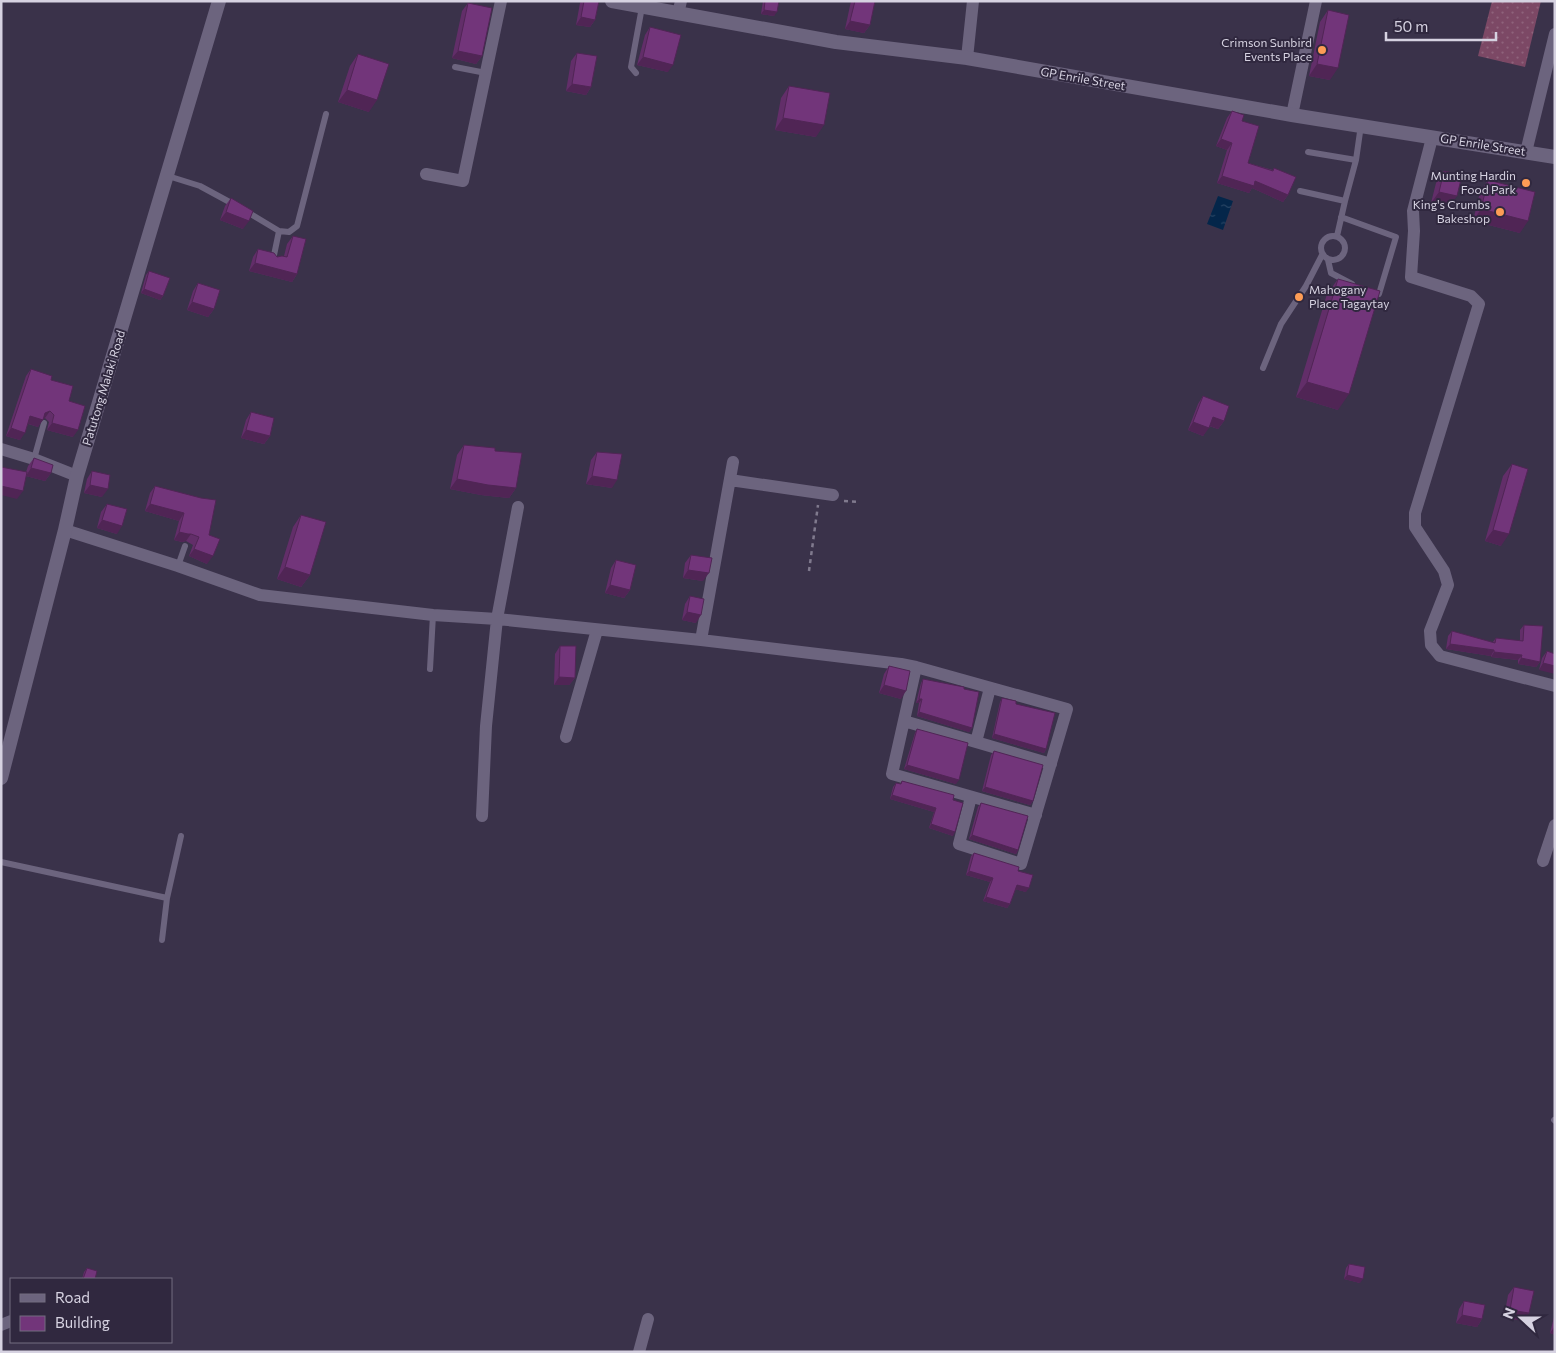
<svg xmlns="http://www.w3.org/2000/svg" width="1556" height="1353" font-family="Commissioner,sans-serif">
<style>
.park{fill:url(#park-dots)}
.water{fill:url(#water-ripples)}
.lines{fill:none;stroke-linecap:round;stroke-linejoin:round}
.path{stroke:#807a8e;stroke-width:2.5;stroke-dasharray:4 4;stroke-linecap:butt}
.service{stroke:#6c647e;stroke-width:6}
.minor{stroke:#6c647e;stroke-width:12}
.tertiary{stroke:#6c647e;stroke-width:14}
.wall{fill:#622e69}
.shaded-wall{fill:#502555}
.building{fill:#72357a;stroke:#502555}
.poi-dot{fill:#fd9c55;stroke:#30283f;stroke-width:2}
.labels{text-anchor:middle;stroke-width:4;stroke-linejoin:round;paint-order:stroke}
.poi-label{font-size:12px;fill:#d6d2e1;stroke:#30283f;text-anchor:end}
.street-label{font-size:12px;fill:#d6d2e1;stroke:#30283f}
</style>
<defs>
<pattern id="park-dots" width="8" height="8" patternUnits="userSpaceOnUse" patternTransform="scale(1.25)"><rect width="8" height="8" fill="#7c4865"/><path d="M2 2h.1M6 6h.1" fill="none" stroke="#8e627b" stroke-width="1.8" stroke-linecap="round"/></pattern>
<pattern id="water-ripples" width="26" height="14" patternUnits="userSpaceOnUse" patternTransform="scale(1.25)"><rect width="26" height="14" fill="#04264a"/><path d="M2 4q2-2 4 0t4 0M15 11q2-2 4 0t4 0" fill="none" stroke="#284564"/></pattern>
</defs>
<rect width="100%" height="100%" fill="#3a324a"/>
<path class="park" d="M1492,1H1541L1525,67L1478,56Z"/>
<path class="water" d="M1218,196L1233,201L1223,230L1207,224Z"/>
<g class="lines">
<path class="path" d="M844,501L860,502
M809,571L818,505"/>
<path class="service" d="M455,67L486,73
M636,73L631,67L642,7
M1308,152L1356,160
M168,176L200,186L235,205
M1300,191L1345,201
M244,210L279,231L289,232L297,226L326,114
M1341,217L1396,237L1379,294L1370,292
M1321 248a12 12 0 1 1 24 0a12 12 0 1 1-24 0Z
M1337,236L1345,201L1356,160L1361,125
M273,260L279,231
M1328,260L1331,273L1352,284
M1263,368L1281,324L1306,286L1322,255
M34,459L44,423
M178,566L185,546
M430,669L433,615
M1,862L167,898
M162,940L167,898L181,836
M1554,1120L1555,1121"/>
<path class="minor" d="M678,14L681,1
M967,58L973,1
M1292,115L1316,1
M1432,138L1413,211L1414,231L1411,277L1471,296L1479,304L1415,513V527L1444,571L1448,585L1430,631L1431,645L1440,656L1555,686
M1526,152L1555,34
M426,174L463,181L501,1
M1,449L34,459L77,476
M730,480L833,495
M65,530L178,566L260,595L433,615L497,619L701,640L901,664L916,667L892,774L1036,815
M701,640L733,462
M916,667L1067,709L1021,864L959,844L971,797
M904,721L1051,764
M566,737L597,630
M976,742L990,688
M482,816L486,726L497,619L518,507
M1543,861L1555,825
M1,1325L11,1321
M639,1352L648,1319"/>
<path class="tertiary" d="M612,1L836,42L967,58L1292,115L1555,157
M1,778L65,530L77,476L219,1"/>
</g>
<path class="wall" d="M581,1H599L595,20L590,27L576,25L580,3Z
M763,1H779L774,16L761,14Z
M851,1H875L870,25L864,33L845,29Z
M468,3L482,56L476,64L452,58L462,11Z
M1328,10L1330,80L1309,76L1320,22Z
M650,27L668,72L637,65L645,35Z
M577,53L591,87L586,95L566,91L571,61Z
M358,54L369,112L338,102L350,66Z
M789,86L816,137L775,130L781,98Z
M1232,111L1242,121L1248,163L1273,170L1274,168L1288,195L1283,202L1252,188L1249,193L1217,183L1227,150L1216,146L1227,118Z
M1444,171L1449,207L1431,203L1436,183Z
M1488,180L1520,233L1473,221L1480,192Z
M231,198L243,229L220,220L225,206Z
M293,236L297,274L292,282L249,271L253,257L258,249L277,257L284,256L287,244Z
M149,271L163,296L160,300L141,293L146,275Z
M1338,279V410L1296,397L1327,294Z
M198,283L214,309L208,317L187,310L193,291Z
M31,369L51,380L69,401L73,437L47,430L49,422L45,418L43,419L38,427L28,424L20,440L6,436L26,376Z
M1203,396L1224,421L1218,429L1209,426L1203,436L1188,430L1198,404Z
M251,412L270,436L264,444L241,438L246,420Z
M464,445L495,451L516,488L509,498L481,495L450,489L457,455Z
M597,452L612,488L586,484L591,460Z
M34,458L51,473L45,481L26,476L17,499L28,466Z
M1512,464L1501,546L1485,541L1503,476Z
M92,471L102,497L84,493L87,479Z
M155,486L209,535L207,564L189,556L193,545L186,541L182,542L174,540L179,521L145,511L150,493Z
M107,504L117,534L97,528L101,512Z
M301,515L310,575L301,587L277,579L293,527Z
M691,555L703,581L683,578L685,563Z
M616,560L630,590L624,598L605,593L611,568Z
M690,596L696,623L682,620L685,604Z
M1524,625L1540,662L1536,667L1518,664V660L1491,657V656L1446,649L1448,636L1452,631L1492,643L1496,638L1520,641V630Z
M560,646L575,678L569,685H554L555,654Z
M1547,651L1555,654L1539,670L1542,658Z
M889,666L901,699L879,693L884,674Z
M923,679L964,689L972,728L969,732L917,716L919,703H916L921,683Z
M1002,698L1016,704L1046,749L1044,753L992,738L1000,702Z
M917,729L956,784L904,769L915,733Z
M994,751L1033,801L1030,805L982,791L991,755Z
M902,781L953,800V836L929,828L934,812L890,799L893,787L896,783L900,784Z
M981,803L1018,850L1016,854L969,839L978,807Z
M974,853L1018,871L1026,892L1015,889L1010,904L1007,908L983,901L990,882L966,875L971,856Z
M1349,1264L1360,1283L1344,1279L1346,1268Z
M87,1268L95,1279H82L84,1272Z
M1514,1287L1529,1313L1524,1321L1504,1318L1508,1295Z
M1464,1301L1482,1319L1477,1327L1456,1323L1459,1309Z
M1555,1313V1335L1550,1333Z"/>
<path class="shaded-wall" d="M764,10L777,12L774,16L761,14Z
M581,17L595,20L590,27L576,25Z
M850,21L870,25L864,33L845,29Z
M458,51L482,56L476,64L452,58Z
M643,57L673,65L668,72L637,65Z
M1317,64L1338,68L1330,80L1309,76Z
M572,84L591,87L586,95L566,91Z
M347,90L377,100L369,112L338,102Z
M783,118L824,125L816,137L775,130Z
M1221,139L1232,143L1227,150L1216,146Z
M1222,176L1255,181L1288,195L1283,202L1252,188L1249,193L1217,183Z
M1439,192L1457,196L1449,207L1431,203Z
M1481,209L1528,221L1520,233L1473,221Z
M226,212L249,221L243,229L220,220Z
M255,263L297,274L292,282L249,271Z
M144,289L163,296L160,300L141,293Z
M192,302L214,309L208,317L187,310Z
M1307,382L1349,394L1338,410L1296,397Z
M50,411L45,418L41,419L43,420L38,427L26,423L30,416Z
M1213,417L1224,421L1218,429L1207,425Z
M1193,422L1209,428L1203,436L1188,430Z
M52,423L78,430L73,437L47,430Z
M11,428L25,433L20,440L6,436Z
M246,430L270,436L264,444L241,438Z
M31,468L51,473L45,481L26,476Z
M592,476L617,480L612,488L586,484Z
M457,479L516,488L509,498L481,495L450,489Z
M90,485L108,489L102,497L84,493Z
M1,486L23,491L17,499L1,495Z
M150,504L184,513L179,521L145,511Z
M102,520L122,526L117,534L97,528Z
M1493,530L1509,534L1501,546L1485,541Z
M179,532L191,534L186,541L182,542L174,540Z
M194,549L213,556L207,564L189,556Z
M285,567L310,575L301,587L277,579Z
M688,570L709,573L703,581L683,578Z
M610,585L630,590L624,598L605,593Z
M687,612L701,615L696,623L682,620Z
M1450,644L1494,650L1491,656L1446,649Z
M1494,652L1522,655L1518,660L1491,657Z
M1521,658L1540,662L1536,667L1518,664Z
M1543,663L1555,666V674L1539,670Z
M559,677L575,678L569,685H554Z
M884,685L906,691L901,699L879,693Z
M919,699H922L919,703H916Z
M919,712L972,728L969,732L917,716Z
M994,734L1046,749L1044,753L992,738Z
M907,765L959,780L956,784L904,769Z
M985,787L1033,801L1030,805L982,791Z
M892,795L936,808L934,812L890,799Z
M931,824L955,832L953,836L929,828Z
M972,835L1018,850L1016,854L969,839Z
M969,871L993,878L990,882L966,875Z
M1017,885L1029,888L1026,892L1014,889Z
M986,897L1010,904L1007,908L983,901Z
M1347,1275L1363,1279L1360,1283L1344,1279Z
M1510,1310L1529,1313L1524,1321L1504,1318Z
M1462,1315L1482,1319L1477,1327L1456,1323Z
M1555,1326V1335L1550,1333Z"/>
<path class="building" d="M584,1H599L595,20L581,17Z
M765,1H779L777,12L764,10Z
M855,1H875L870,25L850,21Z
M468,3L492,8L482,56L458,51Z
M1328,10L1349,15L1338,68L1317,64Z
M650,27L681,35L673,65L643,57Z
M577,53L597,56L591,87L572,84Z
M358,54L389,64L377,100L347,90Z
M789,86L830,93L824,125L783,118Z
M1232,111L1244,115L1242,121L1259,126L1248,163L1273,171L1274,168L1296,177L1288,195L1255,181L1254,186L1222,176L1232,143L1221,139Z
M1444,171L1462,175L1457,196L1439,192Z
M1488,180L1535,192L1528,221L1481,209Z
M231,198L253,211L249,221L226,212Z
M293,236L306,239L297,274L255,263L258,249L274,253L277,257L282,256L287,257Z
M149,271L170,278L163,296L144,289Z
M1338,279L1380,291L1349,394L1307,382Z
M198,283L220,290L214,309L192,302Z
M31,369L52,376L51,380L73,386L69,401L85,406L78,430L52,423L54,415L50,411L45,413L43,420L30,416L25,433L11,428Z
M1203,396L1229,406L1224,421L1213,417L1209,428L1193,422Z
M251,412L274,418L270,436L246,430Z
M464,445L495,448V451L522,453L516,488L488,485L457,479Z
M597,452L622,454L617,480L592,476Z
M34,458L53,465L51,473L31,468Z
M1512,464L1528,469L1509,534L1493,530Z
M1,467L27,472L23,491L1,486Z
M92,471L110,475L108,489L90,485Z
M155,486L201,498L216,500L209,535L220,539L213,556L194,549L199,537L191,534H188L179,532L184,513L150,504Z
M107,504L127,509L122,526L102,520Z
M301,515L326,522L310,575L285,567Z
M691,555L712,558L709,573L688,570Z
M616,560L636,565L630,590L610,585Z
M690,596L704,599L701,615L687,612Z
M1524,625L1543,626L1540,662L1521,658L1522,655L1494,652V650L1450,644L1452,631L1495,643L1496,638L1523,641Z
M560,646H576L575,678L559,677Z
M1547,651L1555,654V666L1543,663Z
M889,666L910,671L906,691L884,685Z
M923,679L964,687V689L979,692L972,728L919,712L922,699H919Z
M1002,698L1016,701V704L1055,713L1046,749L994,734Z
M917,729L968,743L959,780L907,765Z
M994,751L1043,765L1033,801L985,787Z
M902,781L954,795L953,800L963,803L955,832L931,824L936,808L892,795L896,783L901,784Z
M981,803L1028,816L1018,850L972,835Z
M974,853L1019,867L1018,871L1033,875L1029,888L1017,885L1010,904L986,897L993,878L969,871Z
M1349,1264L1365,1267L1363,1279L1347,1275Z
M87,1268L97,1271L95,1279H83Z
M1514,1287L1534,1291L1529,1313L1510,1310Z
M1464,1301L1485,1305L1482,1319L1462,1315Z"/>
<g class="poi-dot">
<circle cx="1322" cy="50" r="5"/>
<circle cx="1526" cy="183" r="5"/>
<circle cx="1500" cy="212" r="5"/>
<circle cx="1299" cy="297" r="5"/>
</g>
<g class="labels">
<g class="poi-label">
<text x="1312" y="47">Crimson Sunbird<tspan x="1312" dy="14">Events Place</tspan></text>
<text x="1516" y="180">Munting Hardin<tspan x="1516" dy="14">Food Park</tspan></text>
<text x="1490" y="209">King's Crumbs<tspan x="1490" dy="14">Bakeshop</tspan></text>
<text x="1309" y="294" text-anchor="start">Mahogany<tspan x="1309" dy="14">Place Tagaytay</tspan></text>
</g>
<g class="street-label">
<text transform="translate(1083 79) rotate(10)" y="4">GP Enrile Street</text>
<text transform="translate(1483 145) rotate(9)" y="4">GP Enrile Street</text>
<text transform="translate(104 388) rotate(-73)" y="4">Patutong Malaki Road</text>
</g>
</g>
<rect width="1556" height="1353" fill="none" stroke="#d6d2e1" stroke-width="5"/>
<rect x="10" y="1278" width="162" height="65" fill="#30283f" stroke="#726c80"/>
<rect x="20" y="1294" width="25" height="8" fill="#6c647e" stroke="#726c80"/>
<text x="55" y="1303" font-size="15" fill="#d6d2e1">Road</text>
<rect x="20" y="1316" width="25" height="15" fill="#72357a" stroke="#726c80"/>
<text x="55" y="1328" font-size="15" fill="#d6d2e1">Building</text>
<g transform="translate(1521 1318) rotate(291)" stroke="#30283f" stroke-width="4" paint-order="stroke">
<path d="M0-4L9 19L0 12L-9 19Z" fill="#d6d2e1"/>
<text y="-8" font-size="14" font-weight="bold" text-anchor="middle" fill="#d6d2e1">N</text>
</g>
<path d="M1386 32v8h110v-8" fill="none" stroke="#d6d2e1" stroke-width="2.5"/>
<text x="1394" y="32" font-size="15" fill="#d6d2e1" stroke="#30283f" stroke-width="4" paint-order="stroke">50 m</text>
</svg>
